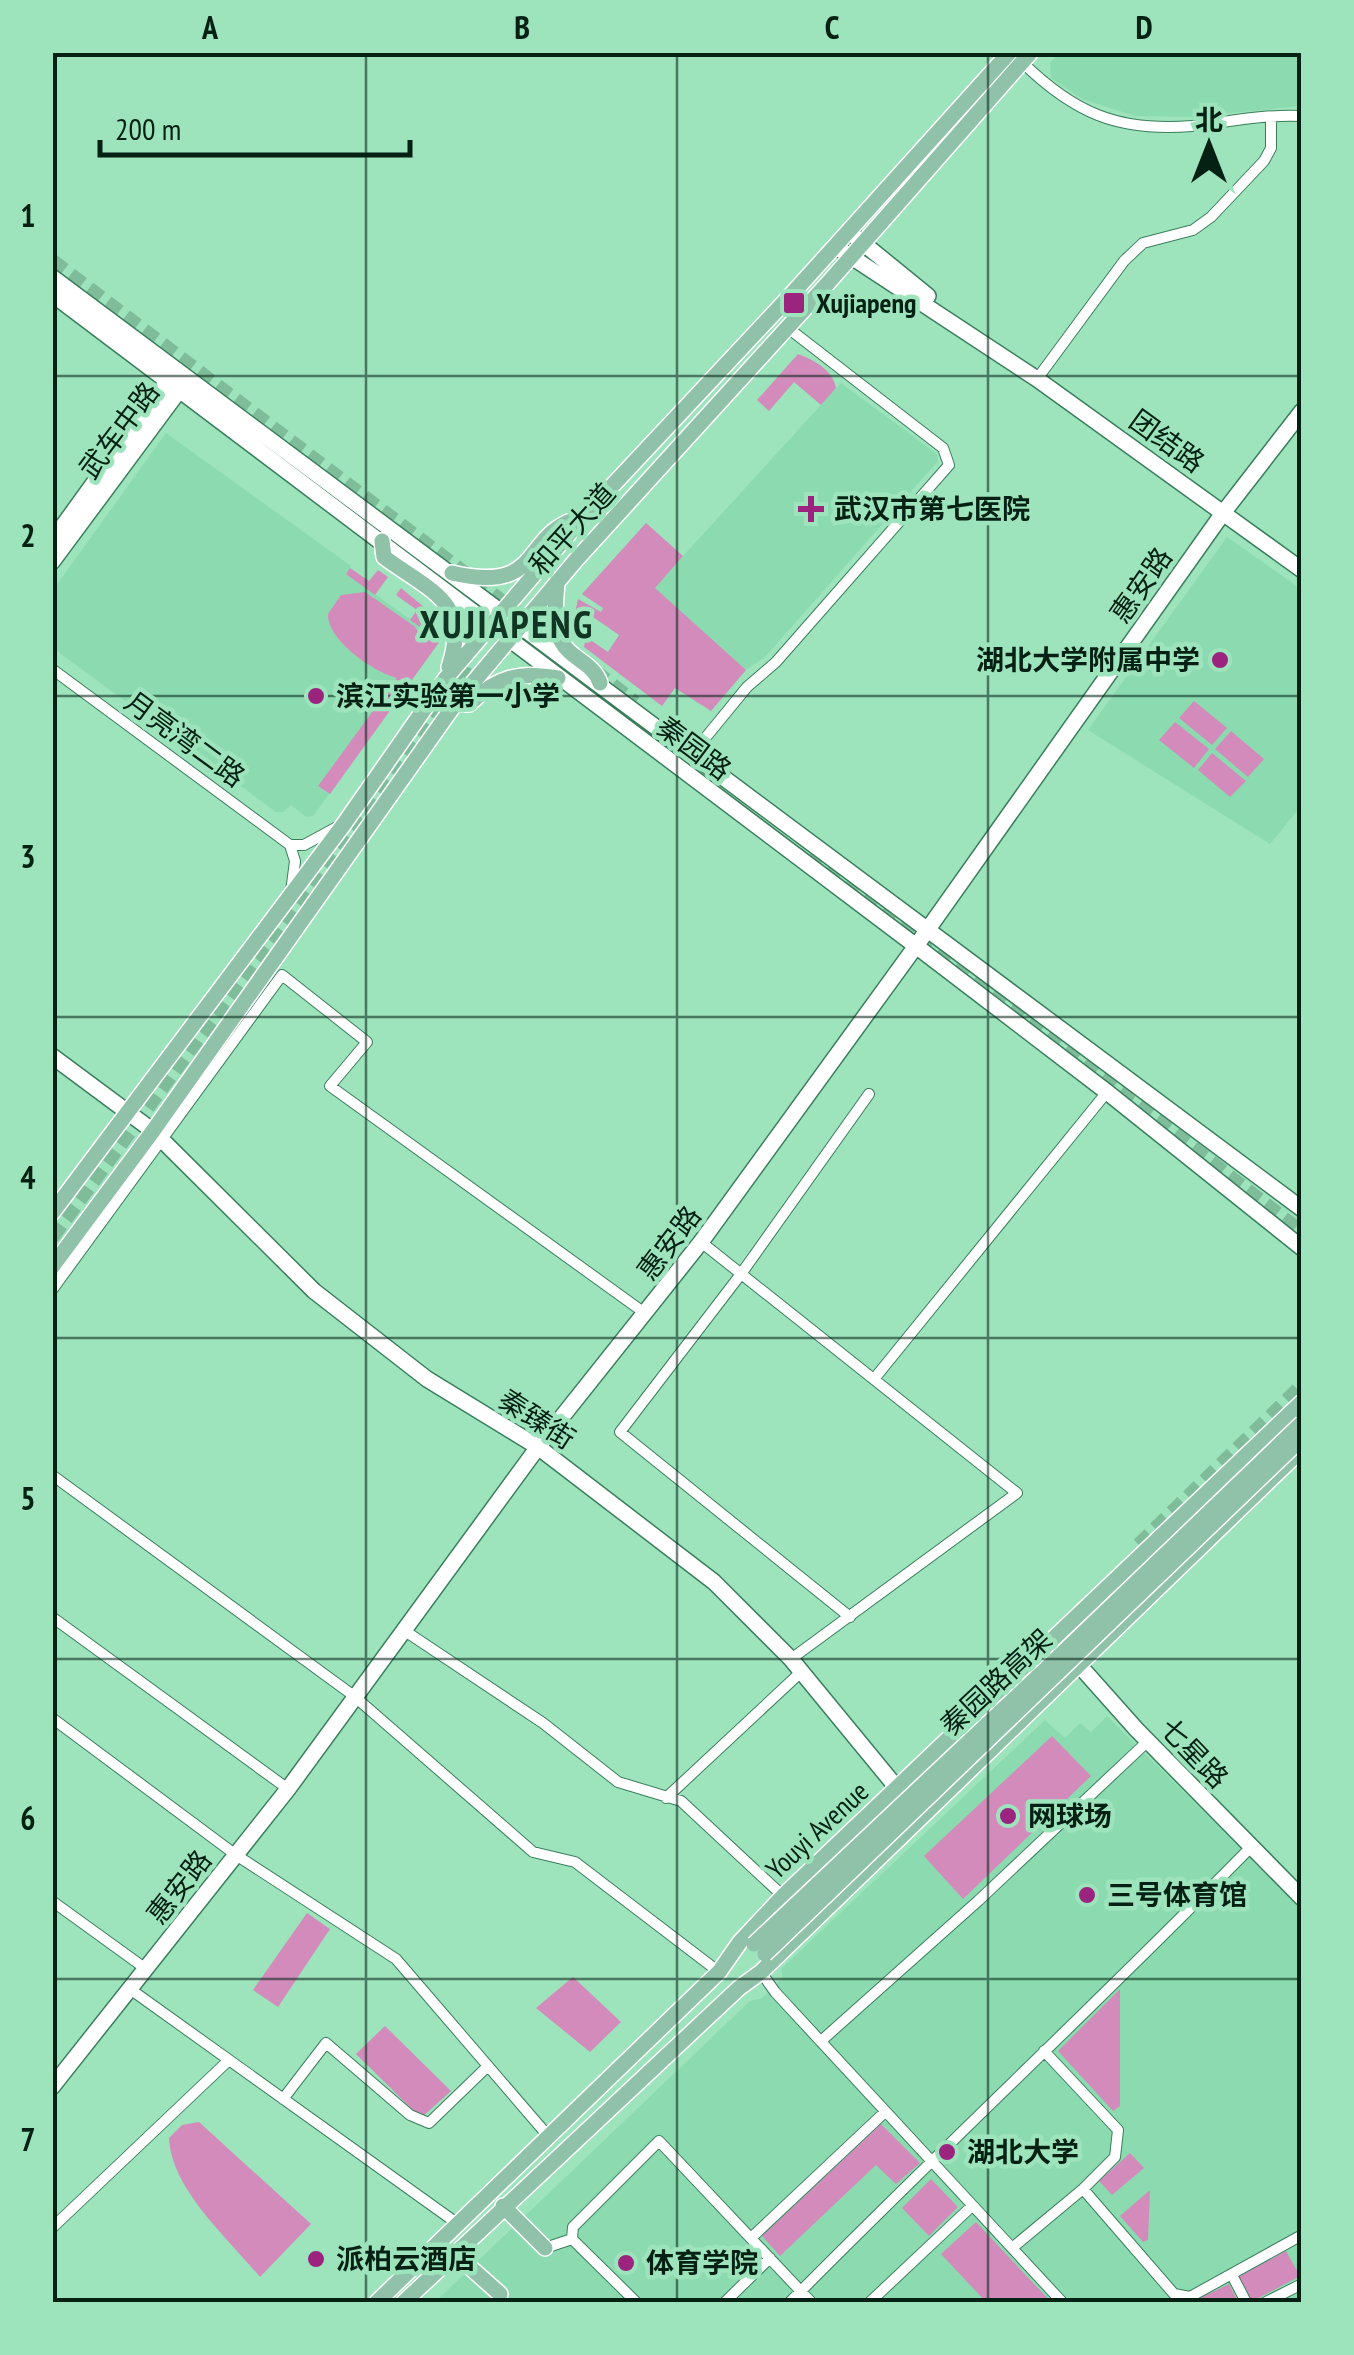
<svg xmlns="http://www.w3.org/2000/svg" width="1354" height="2355" font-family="'PT Sans Narrow','Noto Sans SC',sans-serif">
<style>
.built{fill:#8cdbb0}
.green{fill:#d28bbb}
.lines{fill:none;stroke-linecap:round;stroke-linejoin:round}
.primary-tunnel{stroke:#7ebc9a;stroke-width:15;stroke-dasharray:15 8;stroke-linecap:butt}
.street-casing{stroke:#3a7f5c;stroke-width:12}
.secondary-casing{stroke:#3a7f5c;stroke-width:18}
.primary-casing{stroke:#fff;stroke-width:18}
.street{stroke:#fff;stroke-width:10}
.secondary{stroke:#fff;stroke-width:15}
.primary{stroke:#8fc2a9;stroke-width:15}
.primary-bridge-casing{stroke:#fff;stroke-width:18;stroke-linecap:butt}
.primary-bridge{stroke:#8fc2a9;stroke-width:15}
.grid{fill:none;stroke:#042114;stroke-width:2.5;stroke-opacity:0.55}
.poi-dot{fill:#9b247f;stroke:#9de3bc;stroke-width:4}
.labels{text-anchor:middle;stroke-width:9;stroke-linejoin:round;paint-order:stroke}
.poi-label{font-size:28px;font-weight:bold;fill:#042114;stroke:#9de3bc;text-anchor:start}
.street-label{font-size:28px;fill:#042114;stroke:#9de3bc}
.district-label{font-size:38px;font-weight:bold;letter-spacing:2.5px;fill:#103523;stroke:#9de3bc}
.neatline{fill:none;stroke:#042114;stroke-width:4}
.grid-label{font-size:32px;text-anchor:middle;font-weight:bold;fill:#042114}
</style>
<rect width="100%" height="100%" fill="#9de3bc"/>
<path class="built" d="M1059,53H1301V106L1193,117L1135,116L1082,99L1051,78L1050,63Z
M841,383L937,454L938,461L765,657L746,670L654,588Z
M166,433L351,566L347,574L440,641L313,816L306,817L291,805L283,812H276L53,648V590Z
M1227,537L1301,589V806L1270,844L1088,730Z
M1107,1716L1301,1908V2302H435L750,2001L762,1998L782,1978V1968L1045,1720L1065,1738L1080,1723L1091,1732Z"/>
<path class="green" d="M798,354C814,360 833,370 836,388L821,405L794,382L769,411L757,400Z
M646,523L683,556L655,588L746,670L711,711L675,688L662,706L584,647L586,637L608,652L619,635L593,617L587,625L575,613L578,599L601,612L603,608L582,594Z
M350,568L369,581L378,570L388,577L375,595L346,574Z
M401,588L436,617L440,641L330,794L318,786L397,678C373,672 327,640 328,614L341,595L365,592L414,626L424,640L429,633L410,620L417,610L396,595Z
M1194,701L1227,728L1212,745L1179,718Z
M1175,722L1209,749L1194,768L1159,740Z
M1231,731L1264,759L1248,777L1215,749Z
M1212,753L1246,781L1230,797L1198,770Z
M1052,1736L1091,1776L963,1899L924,1856Z
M307,1913L330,1929L278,2007L253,1990Z
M573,1977L621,2022L590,2052L536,2008Z
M1120,1989V2106L1113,2111L1058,2051Z
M385,2026L451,2091L421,2118L356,2054Z
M199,2122L311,2224L260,2277C229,2239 171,2189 169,2138L182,2125Z
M881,2124L920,2163L896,2184L876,2165L780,2256L762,2236Z
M1130,2153L1144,2168L1112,2195L1099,2181Z
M931,2179L958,2207L929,2236L902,2208Z
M1150,2190L1148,2240L1143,2242L1120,2216Z
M976,2222L1051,2302H986L941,2254Z
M1286,2251L1300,2276L1251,2302L1238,2277Z
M1229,2284L1238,2302H1192Z"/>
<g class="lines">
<path class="primary-tunnel" d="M52,261L567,651
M594,671L635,703
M811,852L1302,1233
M52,1237L454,690C477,648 475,609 444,573
M1139,1545L1302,1386"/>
<g class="street-casing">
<path id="street" d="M1022,62C1074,113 1118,132 1192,126C1228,122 1265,114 1302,116
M1037,379L1124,261L1143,243L1193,230L1211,217L1264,161L1271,148V117
M52,669L290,845L295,861L291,892
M693,753L747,687L776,662L949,465L943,448L788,328
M290,845H304L339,826
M701,1242L1017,1493L791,1659
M52,1290L282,975L367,1042L330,1086L646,1314
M874,1379L1107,1092
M52,1475L354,1696L533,1852L575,1862L719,1972
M52,1617L288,1789
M850,1617L620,1432L741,1274L869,1094
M405,1631L543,1723L618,1782L681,1801L783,1896
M52,1718L236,1855L396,1959L549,2137
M666,1798L800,1673
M52,1901L146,1969
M761,1972L775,1992L1062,2302
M130,1989L458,2224
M821,2041L978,1901L1148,1741
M283,2099L326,2043L410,2115L429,2123L488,2066
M1083,2189L1174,2294L1190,2297L1302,2235
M52,2228L229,2060
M751,2238L885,2112
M572,2239L636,2302
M545,2248L572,2239L573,2227L659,2141L811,2302
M1012,2248L1083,2189L1115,2157L1118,2130L1044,2051
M1232,2275L1246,2302
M725,2302L770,2258
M790,2302C942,2148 1100,2001 1251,1847
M870,2302L972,2206
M1266,2302L1302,2284"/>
</g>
<g class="secondary-casing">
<path id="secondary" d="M853,235L928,296
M835,246L1037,379L1302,570
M52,277L1302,1209
M52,294L916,946L1107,1092L1302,1248
M52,541L172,375
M52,562L184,384
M52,1056L153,1131L314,1291L427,1379L538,1447L714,1582L791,1659L897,1788
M1055,1638L1136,1729L1302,1898
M52,2087L288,1789L538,1447L701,1242L916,946L1223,513L1302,411"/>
</g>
<g class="primary-casing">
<path id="primary" d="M382,541L384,557C431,592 471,601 449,667
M452,573C547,595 519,532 583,517
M557,582C556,600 552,624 561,641C570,659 594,663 600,683
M455,704H469C497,677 520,671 558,678
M52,1213L344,824L446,678L583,517L791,295L1010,52
M52,1267L153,1131L455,704L576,560L828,283L1031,52
M503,2206L545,2248
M454,2253L500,2294
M377,2302L719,1972L740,1942L783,1896L1302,1402
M404,2302L739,1988L761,1972L1302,1449"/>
</g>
<use href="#street" class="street"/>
<use href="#secondary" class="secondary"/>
<use href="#primary" class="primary"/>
<g class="primary-bridge-casing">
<path id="primary-bridge" d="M754,1944L1048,1667L1302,1423
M765,1954L1302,1438"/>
</g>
<use href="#primary-bridge" class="primary-bridge"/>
</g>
<path class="grid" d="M366,52V2302M677,52V2302M988,52V2302M52,376H1302M52,696H1302M52,1017H1302M52,1338H1302M52,1659H1302M52,1979H1302"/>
<g class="poi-dot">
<rect x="782" y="291" width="24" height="24" rx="5"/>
<path d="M806 494h10v10h10v10h-10v10h-10v-10h-10v-10h10z"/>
<circle cx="1220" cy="660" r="10"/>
<circle cx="316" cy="696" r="10"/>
<circle cx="1008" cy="1816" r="10"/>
<circle cx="1087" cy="1895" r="10"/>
<circle cx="947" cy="2152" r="10"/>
<circle cx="316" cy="2259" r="10"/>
<circle cx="626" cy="2263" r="10"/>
</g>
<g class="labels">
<g class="poi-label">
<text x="816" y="313">Xujiapeng</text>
<text x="834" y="519">武汉市第七医院</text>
<text x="1200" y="670" text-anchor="end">湖北大学附属中学</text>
<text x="336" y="706">滨江实验第一小学</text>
<text x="1028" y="1826">网球场</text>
<text x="1107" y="1905">三号体育馆</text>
<text x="967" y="2162">湖北大学</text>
<text x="336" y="2269">派柏云酒店</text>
<text x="646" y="2273">体育学院</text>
</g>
<g class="street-label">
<text transform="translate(119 430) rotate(-53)" y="10">武车中路</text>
<text transform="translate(1167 441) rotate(36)" y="10">团结路</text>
<text transform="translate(572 529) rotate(-48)" y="10">和平大道</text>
<text transform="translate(1141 585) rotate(-55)" y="10">惠安路</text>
<text transform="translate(185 739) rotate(36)" y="10">月亮湾二路</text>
<text transform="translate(694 748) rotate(37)" y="10">秦园路</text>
<text transform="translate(669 1243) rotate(-53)" y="10">惠安路</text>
<text transform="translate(537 1419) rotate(33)" y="10">秦臻街</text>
<text transform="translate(996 1682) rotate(-43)" y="10">秦园路高架</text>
<text transform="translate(1194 1753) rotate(46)" y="10">七星路</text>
<text transform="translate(817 1830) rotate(-43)" y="10">Youyi Avenue</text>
<text transform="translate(179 1887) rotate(-52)" y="10">惠安路</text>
</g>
<g class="district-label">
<text x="507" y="638">XUJIAPENG</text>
</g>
</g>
<rect width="1354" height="2355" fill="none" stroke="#9de3bc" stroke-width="110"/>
<g transform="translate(1209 145)" stroke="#9de3bc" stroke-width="8" paint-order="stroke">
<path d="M0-8L18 38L0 25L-18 38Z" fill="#042114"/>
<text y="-15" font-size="28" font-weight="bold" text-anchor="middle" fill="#042114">北</text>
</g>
<path d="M100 140v15h310v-15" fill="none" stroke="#042114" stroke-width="5"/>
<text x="115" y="140" font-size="30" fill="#042114" stroke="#9de3bc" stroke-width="8" paint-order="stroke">200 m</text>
<rect x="55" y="55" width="1244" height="2245" class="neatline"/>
<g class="grid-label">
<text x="210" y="39">A</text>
<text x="522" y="39">B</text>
<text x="832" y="39">C</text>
<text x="1144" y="39">D</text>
<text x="28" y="227">1</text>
<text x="28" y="547">2</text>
<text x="28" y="868">3</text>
<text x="28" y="1189">4</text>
<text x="28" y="1510">5</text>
<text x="28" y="1830">6</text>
<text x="28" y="2151">7</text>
</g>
</svg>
